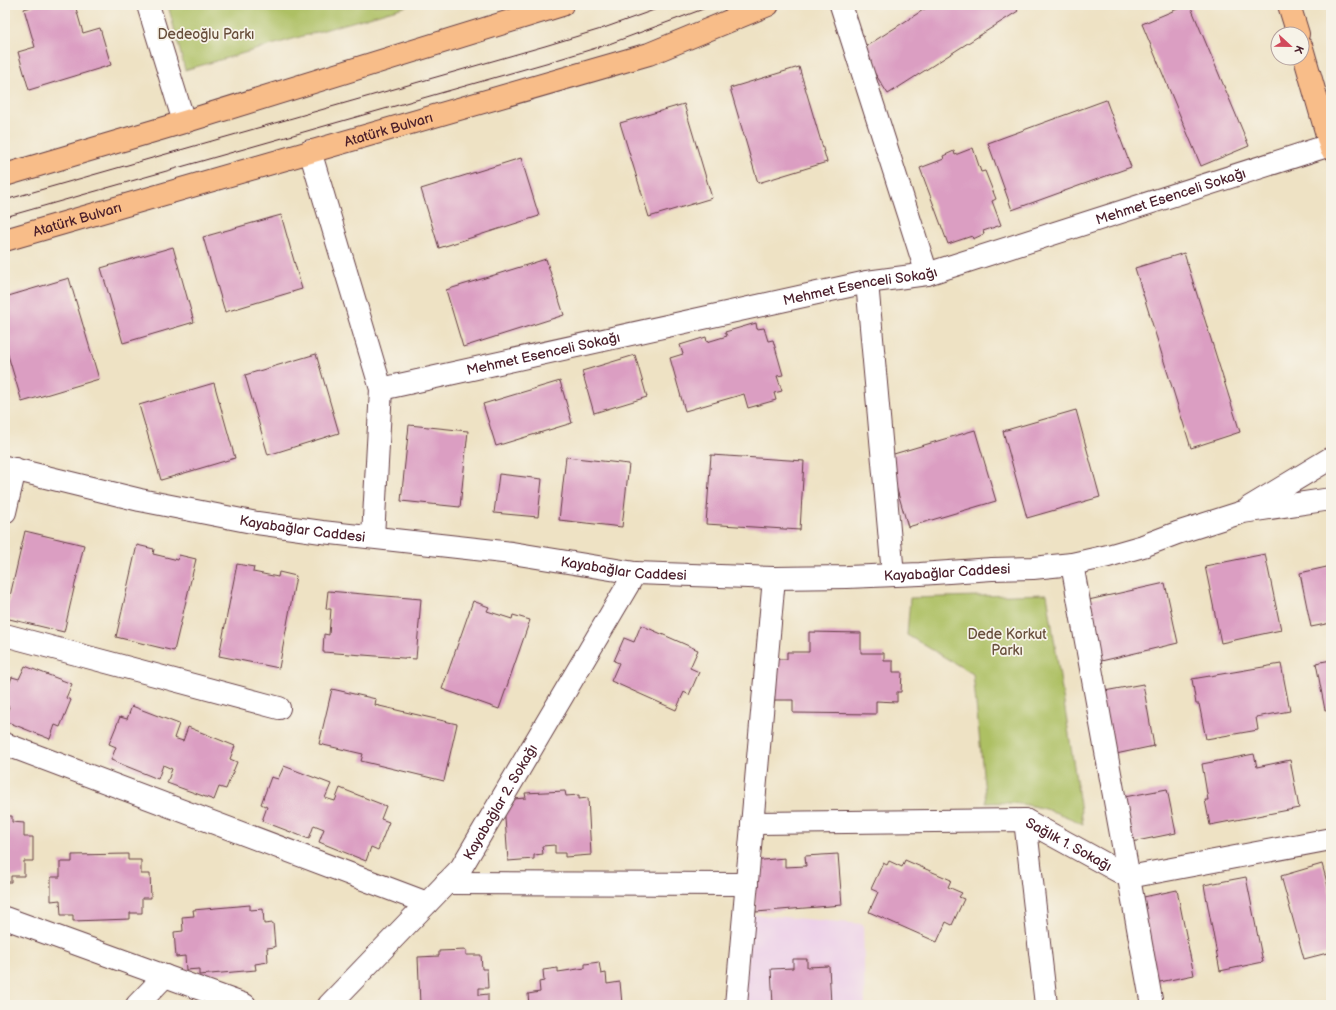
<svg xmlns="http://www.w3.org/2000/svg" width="1336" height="1010" font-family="'Balsamiq Sans',sans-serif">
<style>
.built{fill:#edd0e9}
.green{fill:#adc064;stroke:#7c7048}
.building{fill:#db9ec2}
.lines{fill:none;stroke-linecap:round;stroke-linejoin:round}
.street-casing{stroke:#633c42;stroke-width:24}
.primary-casing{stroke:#633c42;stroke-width:24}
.street{stroke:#fff;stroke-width:22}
.primary{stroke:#f8bd89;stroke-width:22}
.tram{stroke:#4a1f2b;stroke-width:1}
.labels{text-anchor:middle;stroke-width:3.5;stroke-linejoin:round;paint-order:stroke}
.park-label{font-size:14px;fill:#684f3c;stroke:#f7f3e8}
.street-label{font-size:14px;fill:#4a1f2b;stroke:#f7f3e8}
</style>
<rect width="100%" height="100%" fill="#f7f3e8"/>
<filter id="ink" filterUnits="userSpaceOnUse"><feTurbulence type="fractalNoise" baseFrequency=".025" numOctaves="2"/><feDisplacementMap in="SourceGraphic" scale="8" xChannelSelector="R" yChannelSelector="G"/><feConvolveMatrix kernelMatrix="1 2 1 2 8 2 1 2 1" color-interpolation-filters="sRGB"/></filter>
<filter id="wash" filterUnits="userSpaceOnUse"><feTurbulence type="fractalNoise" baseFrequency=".012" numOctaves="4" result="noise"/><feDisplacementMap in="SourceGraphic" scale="16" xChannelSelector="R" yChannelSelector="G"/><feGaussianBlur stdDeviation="0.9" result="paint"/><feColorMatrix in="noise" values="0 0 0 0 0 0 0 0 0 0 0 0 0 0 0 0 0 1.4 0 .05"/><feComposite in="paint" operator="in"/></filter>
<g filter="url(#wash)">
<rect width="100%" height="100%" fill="#eee2c4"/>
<path class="built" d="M751,914L863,924L865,1005H743Z"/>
<path class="green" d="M168,5H411L185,70Z
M1047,594L1083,824C1049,808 1024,801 986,803L973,674L907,635L910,598Z"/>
<g id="blocks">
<path class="building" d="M38,5H75L83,33L100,28L111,65L29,90L18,52L35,47L24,9Z
M931,5H1014L1018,11L888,94L860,50Z
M1187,5H1190L1249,146L1201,166L1142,24Z
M799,67L827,162L758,183L730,88Z
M1106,100L1131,167L1012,210L988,143Z
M684,104L712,198L649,217L620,123Z
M973,148L981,172L985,171L996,199L992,201L1001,225L983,231L984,234L973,239L972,236L948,244L920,168L944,159L943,156L954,151L955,155Z
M521,158L539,216L439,248L421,189Z
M281,215L302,289L225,312L203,237Z
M173,247L194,322L123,343L101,268Z
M1184,253L1240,432L1191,448L1135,268Z
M546,259L564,315L463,347L446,290Z
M69,278L99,379L22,402L5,345V297Z
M756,323L757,329L764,328L768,341L773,340L783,375L777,376L782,391L774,393L776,400L748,408L744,394L685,411L670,358L683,354L680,345L706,337L707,342L727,336L725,332Z
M316,354L339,433L268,455L245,375Z
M635,355L647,397L594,413L582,371Z
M560,381L572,423L496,446L483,404Z
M214,383L235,458L161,480L139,405Z
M1076,410L1100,497L1027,518L1003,431Z
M409,425L468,431L460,507L401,501Z
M975,430L996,501L908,527L887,456Z
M711,455L804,461L800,530L706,524Z
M566,457L629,464L622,527L559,520Z
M499,474L542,479L538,517L494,513Z
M25,531L84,545L64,632L5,618Z
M137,545L154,549L153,554L178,560L179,555L196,559L174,651L116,637Z
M1265,554L1281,630L1221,643L1205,566Z
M237,564L254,567L253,572L278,577L279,572L296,576L279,668L219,656Z
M1331,566V623L1311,627L1300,573Z
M1165,583L1178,643L1097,662L1084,601Z
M328,591L421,599L416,659L323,652L324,634L329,635L331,609H326Z
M473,601L489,607L487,611L512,619L513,615L530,620L499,709L442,689Z
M641,625L698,650L690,668L699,672L689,695L684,692L676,710L611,681L619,663L614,661L624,638L634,642Z
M809,632L861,633V653H884V661H893V672H902L901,692H897V702L876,701V714L793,713V700H772L768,671H777V659H787V652H809Z
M1331,660V709L1325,710L1316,663Z
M1281,664L1290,711L1256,717L1258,730L1206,739L1199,704H1196L1192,679Z
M25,666L72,684L66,698L71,700L60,727L55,725L50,739L5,721V716L9,707L5,705V695L12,677L19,679Z
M1143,684L1154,746L1111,755L1099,692Z
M332,689L376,699L375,705L457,724L444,781L361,761L363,754L319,744Z
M132,706L179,724L174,738L183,741L188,727L235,746L230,759L237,762L226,789L219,787L214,800L167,783L172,769L163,765L158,779L111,760L116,747L109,744L120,717L127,719Z
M1254,754L1257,767L1290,760L1299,808L1210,825L1205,800H1208L1202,764Z
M284,766L331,784L325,798L335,801L340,788L386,806L381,819L389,822L378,850L371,847L366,861L319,842L324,829L314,825L309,839L262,821L267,807L261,804L271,777L278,779Z
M1167,789L1176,833L1127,843L1119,798Z
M565,791L566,796L579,795V799L588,798L591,855L565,857V853H555V845L542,846L543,854L534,855V859L508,861L504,804L513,803V799L526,798L525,793Z
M5,816H12V822L24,823V837H33V861H24V876H11V882H5Z
M128,854V860H141V874H150L151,898H142V913H130V919L73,921V915H61L60,900L51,901V877H60V862H72V855Z
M838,854L842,905L756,912L752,861L785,858V867L806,866L805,856Z
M905,860L951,880L948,887L962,893L959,897L964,899L952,925L946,922L937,942L869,912L878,892L871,889L883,863L887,865L889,861L902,867Z
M1322,864L1331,897V952L1304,959L1281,876Z
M1246,877L1263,962L1220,971L1204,885Z
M1177,890L1194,975L1150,984L1134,899Z
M250,905V910L263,909L264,924L273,923L275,947L267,948L268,962L255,964L256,970L199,975V969L186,970L185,956L176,957L174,932L183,931L182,917L194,916L193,910Z
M466,950V955H481L482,969H487L488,988H479V995L488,994V1005H420L418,957L439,956V951Z
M793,959H807V967L829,966L831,1005H773L771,969L793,968Z
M599,962L601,974L606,973L607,984L620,982L622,1004L529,1005L528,994L540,992L539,982L544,981L543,970L558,968V972L585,968V964Z"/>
</g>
</g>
<g filter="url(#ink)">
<use href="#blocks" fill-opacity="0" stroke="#633c42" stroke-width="1"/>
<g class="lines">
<g class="street-casing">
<g id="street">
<path d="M148,5L184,122"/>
<path d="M841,5L927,274"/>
<path d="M310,151L381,389L373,537"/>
<path d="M867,282L893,575"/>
<path id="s1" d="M381,389L867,282L927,274L1330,145"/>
<path id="s2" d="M5,467L140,500L257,523L322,532L512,553L635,573L774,578L847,577L920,574L992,569L1033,568L1072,564L1108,556L1143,546L1177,533L1243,512L1331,499"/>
<path d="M1250,507L1331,458"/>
<path d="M5,512L15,469"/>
<path d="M1072,564L1152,1005"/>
<path d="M5,635L279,708"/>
<path d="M5,744L427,903"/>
<path d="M1025,820L1046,1005"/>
<path id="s3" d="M752,823L1025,820L1129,877L1331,839"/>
<path d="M446,883L747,884"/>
<path d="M5,918L245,1005"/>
<path d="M137,1005L165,976"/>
<path id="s4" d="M329,1005L461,868L635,573"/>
<path d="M736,1005L774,578"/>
</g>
</g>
<g class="primary-casing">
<g id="primary">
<path d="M1289,5L1298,34"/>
<path d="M1302,48L1331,149"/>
<path d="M5,175L184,122L562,5"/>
<path id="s5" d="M5,240L649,54L768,5"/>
</g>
</g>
<use href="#street" class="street"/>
<use href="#primary" class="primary"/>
<path class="tram" d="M5,200L545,46L601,29L668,5
M5,217L553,61L609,44L714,5"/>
</g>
</g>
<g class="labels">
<g class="park-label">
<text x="206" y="39">Dedeoğlu Parkı</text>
<text x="1007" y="639">Dede Korkut<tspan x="1007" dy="16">Parkı</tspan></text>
</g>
<g class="street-label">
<text dy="5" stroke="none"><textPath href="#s5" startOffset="399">Atatürk Bulvarı</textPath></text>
<text dy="5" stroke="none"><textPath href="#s1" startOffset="814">Mehmet Esenceli Sokağı</textPath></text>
<text dy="5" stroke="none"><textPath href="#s5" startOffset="75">Atatürk Bulvarı</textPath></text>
<text dy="5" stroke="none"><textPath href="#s1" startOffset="490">Mehmet Esenceli Sokağı</textPath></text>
<text dy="5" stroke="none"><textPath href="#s1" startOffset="166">Mehmet Esenceli Sokağı</textPath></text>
<text dy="5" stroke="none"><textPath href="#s2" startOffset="304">Kayabağlar Caddesi</textPath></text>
<text dy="5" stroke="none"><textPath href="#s2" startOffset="628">Kayabağlar Caddesi</textPath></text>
<text dy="5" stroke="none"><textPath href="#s2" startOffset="952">Kayabağlar Caddesi</textPath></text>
<text dy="5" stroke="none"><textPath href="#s4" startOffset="267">Kayabağlar 2. Sokağı</textPath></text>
<text dy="5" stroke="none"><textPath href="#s3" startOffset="323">Sağlık 1. Sokağı</textPath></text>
</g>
</g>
<rect width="1336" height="1010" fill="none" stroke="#f7f3e8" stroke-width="20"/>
<g transform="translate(1290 46) rotate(112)"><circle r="19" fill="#f7f3e8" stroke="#b29e9c"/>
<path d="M0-3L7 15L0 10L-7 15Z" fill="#d1495b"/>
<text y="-6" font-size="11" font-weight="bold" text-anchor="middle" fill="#4a1f2b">K</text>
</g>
</svg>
